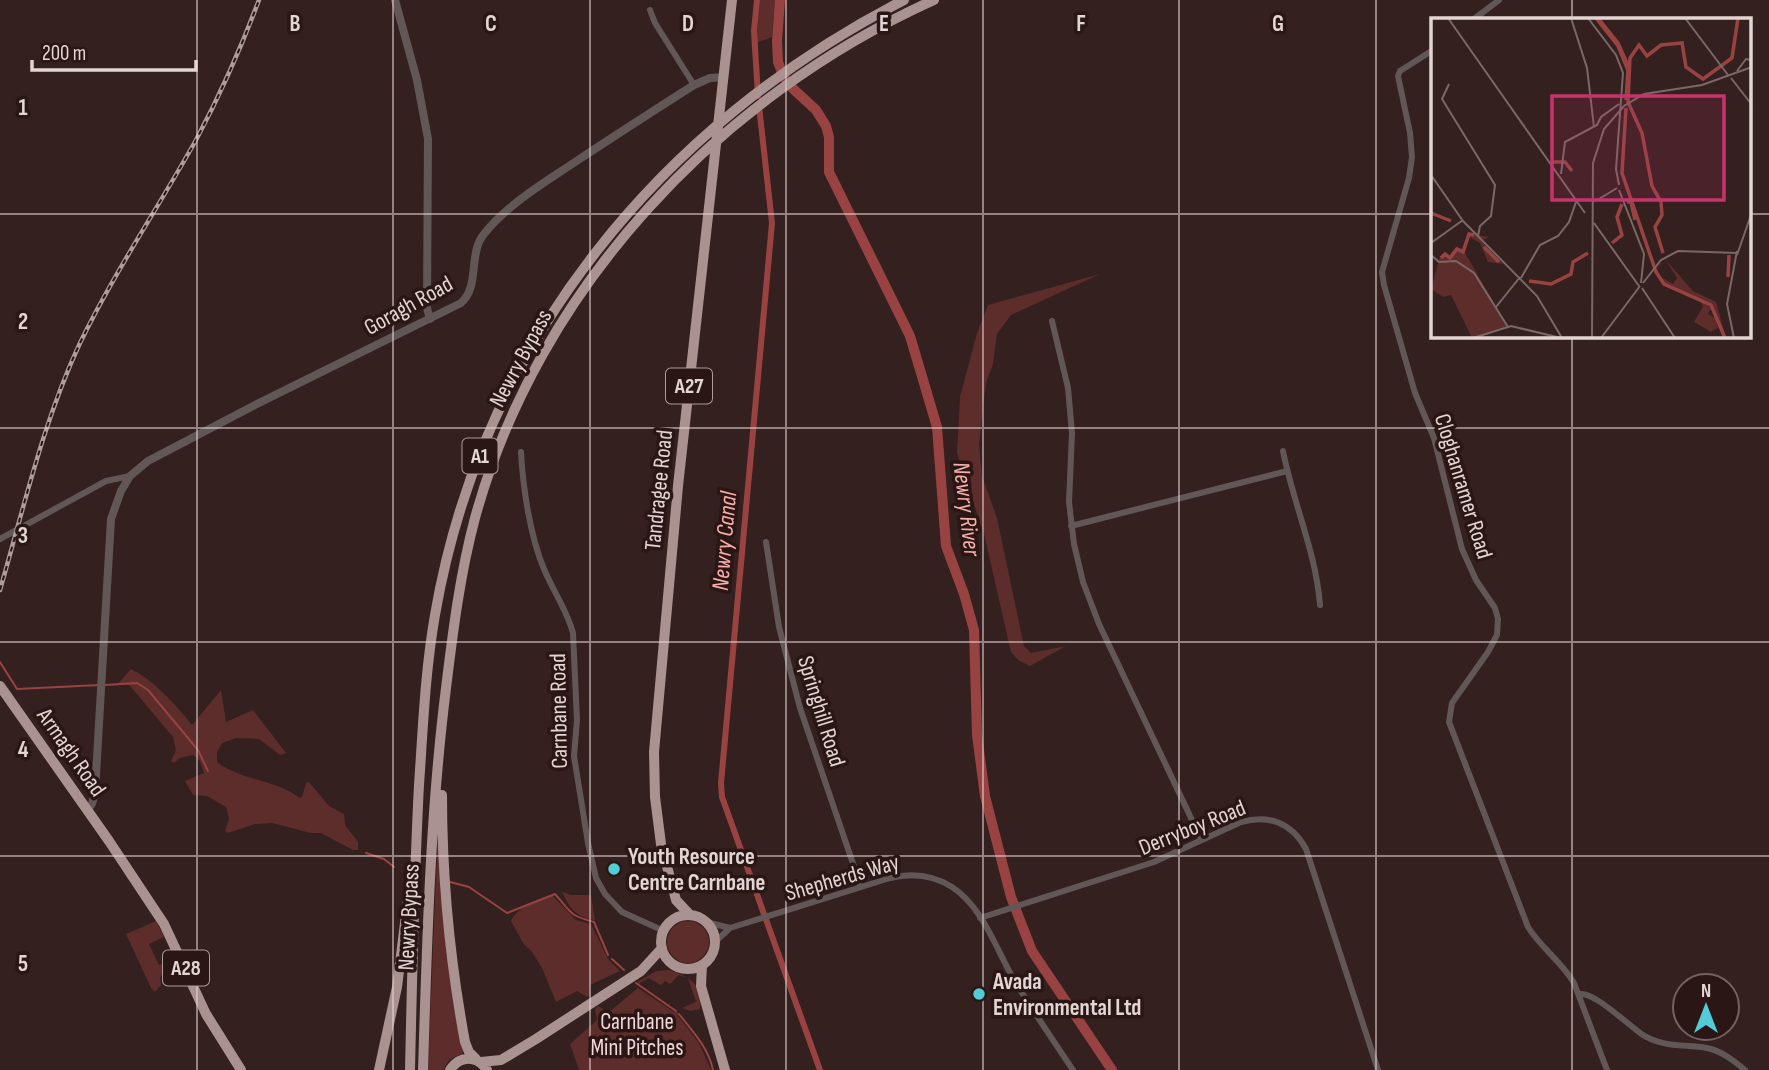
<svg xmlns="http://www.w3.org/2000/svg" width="1769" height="1070" font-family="'Sofia Sans Condensed',sans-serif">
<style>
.green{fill:#5c2d2b}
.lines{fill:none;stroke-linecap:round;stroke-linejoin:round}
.stream{stroke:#984342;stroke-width:2}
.canal{stroke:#984342;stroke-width:6}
.river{stroke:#984342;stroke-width:10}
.minor{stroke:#625757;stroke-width:6}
.tertiary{stroke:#625757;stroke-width:8}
.trunk{stroke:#aa9290;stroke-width:10}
.rail-casing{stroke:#ad9d9c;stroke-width:4.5}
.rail{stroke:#2a1615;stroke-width:2;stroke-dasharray:5;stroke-linecap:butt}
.grid{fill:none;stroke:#e3d5d4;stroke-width:2;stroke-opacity:0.55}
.poi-dot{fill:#52ccd6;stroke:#2a1615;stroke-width:2.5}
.labels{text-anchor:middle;stroke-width:7;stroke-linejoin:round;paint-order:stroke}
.shield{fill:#2a1615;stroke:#ac9c9b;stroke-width:2}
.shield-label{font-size:21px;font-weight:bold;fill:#e3d5d4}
.street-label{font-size:23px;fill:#e3d5d4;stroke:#2a1615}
.poi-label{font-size:23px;font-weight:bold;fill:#e3d5d4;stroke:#2a1615;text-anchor:start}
.park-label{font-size:23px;fill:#f1d7d5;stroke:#2a1615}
.water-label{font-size:24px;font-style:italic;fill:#f8afaa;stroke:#2a1615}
.inset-river{fill:none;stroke:#984342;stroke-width:3.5}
.inset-road{fill:none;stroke:#7a6867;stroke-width:2}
.view{fill:#c7346d;fill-opacity:0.15;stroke:#c7346d;stroke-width:3.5}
.inset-edge{fill:none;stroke:#e3d5d4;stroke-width:3.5}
.grid-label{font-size:23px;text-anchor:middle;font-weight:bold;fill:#e3d5d4;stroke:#2a1615;stroke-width:7;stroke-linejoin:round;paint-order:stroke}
</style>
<rect width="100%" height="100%" fill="#34201f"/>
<path class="green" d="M760,0H775L772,37L756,43Z
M1100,274L1011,315L997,334L993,364L986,383L979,444L982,476L997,518L1024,646L1031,653L1066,646L1030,666L1018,660L1011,652L984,534L957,453L960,397L977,333L988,305Z
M131,669C155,681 175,704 192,725L221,690L226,722L253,710L286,753L280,755L259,739L236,738L222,743L217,752V762C242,781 275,779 300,798L302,797L306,783L309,782L329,806L344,814L345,825L358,842V850H353L321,833H310L273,823L255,824L228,833L225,831L229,818L226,807L207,796L193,795L185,781L204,773L200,761L193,755L180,758L174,763L171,761L176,750L173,737L131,687L127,684L117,685Z
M438,828L464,1049L463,1053L449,1060L443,1070H428Z
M562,892L571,895H591L595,920C576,917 570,909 562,892Z
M552,895L576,920L591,924L608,959L620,971L590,985V995L587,997L577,991L556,1002L542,968L532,952L523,943L511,921C518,906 538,901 552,895Z
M667 942a21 21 0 1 1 42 0a21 21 0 1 1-42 0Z
M156,921L164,937L149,944L159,965L169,961L172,967L163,972L160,978L161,985L155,992L151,988L126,934Z
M669,970C690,977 703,984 700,1009L690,1011L682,1008L696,1002L688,978L679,975L670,984L665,981L661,985L648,978L638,984L637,982L657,971Z
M638,988L674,1012H678V1016L699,1043L711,1070H579L570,1044L597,1020L595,1009L598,1006L609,1012Z"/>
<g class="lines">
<path class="stream" d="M0,662L17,689L100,685
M105,685L137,683L148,690L198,750L208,771
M366,853L384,859L394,867
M450,882L469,887L507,913L555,894C572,913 568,915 594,922L608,955
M612,959L624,970
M636,983L676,1011
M679,1014C693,1032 708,1047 713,1070"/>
<path class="canal" d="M757,0L754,31L758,96
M759,106L772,223L721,783L722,797L820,1070"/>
<path class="river" d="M780,0L777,41L778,62L783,75L789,85L816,110L826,126L829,137V172L910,336L937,427L946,546L964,594L974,630L977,735L985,796L1011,897L1032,951L1112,1070"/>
<path class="minor" d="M650,10L655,23L694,85
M1474,19L1499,0
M1433,50L1400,71L1398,76L1410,133L1412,157L1409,178L1382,272L1384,285L1415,393L1434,438L1462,549L1476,580L1495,608L1498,619L1497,635L1488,652L1452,703L1449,722L1528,927C1541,948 1562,962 1574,983L1607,1070
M1052,321L1068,388L1072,433L1069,502L1074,544L1083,582L1099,624L1201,839
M1283,451C1293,503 1316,552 1320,605
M521,452C523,488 530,536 544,569C553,591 567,610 573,633L577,720L574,756L588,843L596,878L605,894L622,912L664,931
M1071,526L1287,471
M0,539L106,481L130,476
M766,542L779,627L800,708L861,887
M980,918L1154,862L1241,822C1269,814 1292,823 1306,849L1378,1070
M706,922L730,928
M715,942L730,928L890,878C911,873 933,875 952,887C983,907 996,949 1014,980C1033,1011 1053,1040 1073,1070
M1580,994C1595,992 1629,1026 1643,1035C1664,1048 1684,1044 1707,1048C1722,1051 1734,1061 1745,1070"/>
<path class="tertiary" d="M395,0L417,80L428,139L427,308L430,319
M87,810L92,804L95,792L111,519L121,491L130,476L148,461L255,405L461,303C480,287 468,253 484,234C507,205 542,184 572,164C613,137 653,111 694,85L710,78L724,77"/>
<path class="trunk" d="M0,686L109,841L164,924L206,1014L241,1070
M442,795C442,878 450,961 465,1042L469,1052L476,1059
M690,915L676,900L661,844L655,797L654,752L678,486L732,0
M661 942a27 27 0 1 1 54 0a27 27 0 1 1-54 0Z
M702,965L701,986L725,1070
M481,1062L501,1060L536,1039L641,971L662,948
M379,1070L397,987L410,883
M410,1070C412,975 414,880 419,785C423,728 425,672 435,615C482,342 661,125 904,0
M423,1070C427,943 430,815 446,688C453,631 460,574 475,518C538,288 719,97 934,0
M450,1070C460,1055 477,1055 487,1070"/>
<g class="rail-casing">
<path id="rail" d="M0,590C24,507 43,422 80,343C114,273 158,208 196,140C220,95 241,48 259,0"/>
</g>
<use href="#rail" class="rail"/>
</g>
<path class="grid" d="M197,0V1070M393,0V1070M590,0V1070M786,0V1070M983,0V1070M1179,0V1070M1376,0V1070M1572,0V19M0,214H1433M1750,214H1769M1572,336V1070M0,428H1769M0,642H1769M0,856H1769"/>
<g class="poi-dot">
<circle cx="614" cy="869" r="7"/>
<circle cx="979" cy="994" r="7"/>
</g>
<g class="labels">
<g class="shield">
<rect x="666" y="368.5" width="46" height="35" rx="5"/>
<rect x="462.5" y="438.5" width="35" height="35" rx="5"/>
<rect x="163" y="950.5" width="46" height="35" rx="5"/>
</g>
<g class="shield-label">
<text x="689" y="393">A27</text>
<text x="480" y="463">A1</text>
<text x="186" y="975">A28</text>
</g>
<g class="street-label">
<text transform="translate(408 305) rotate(-29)" y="8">Goragh Road</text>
<text transform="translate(520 358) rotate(-62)" y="8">Newry Bypass</text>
<text transform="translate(1464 486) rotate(73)" y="8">Cloghanramer Road</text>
<text transform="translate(658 490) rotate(-84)" y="8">Tandragee Road</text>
<text transform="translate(558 711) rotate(-91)" y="8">Carnbane Road</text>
<text transform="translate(822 711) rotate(73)" y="8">Springhill Road</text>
<text transform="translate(72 752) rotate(55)" y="8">Armagh Road</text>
<text transform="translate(1192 827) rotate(-22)" y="8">Derryboy Road</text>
<text transform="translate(842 877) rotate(-16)" y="8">Shepherds Way</text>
<text transform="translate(408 917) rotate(-87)" y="8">Newry Bypass</text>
</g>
<g class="poi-label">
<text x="628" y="864">Youth Resource<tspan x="628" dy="26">Centre Carnbane</tspan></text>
<text x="993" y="989">Avada<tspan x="993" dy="26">Environmental Ltd</tspan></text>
</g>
<g class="park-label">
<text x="637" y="1029">Carnbane<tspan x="637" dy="26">Mini Pitches</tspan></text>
</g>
<g class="water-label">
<text transform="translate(967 509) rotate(83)" y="8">Newry River</text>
<text transform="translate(724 541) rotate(-85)" y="8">Newry Canal</text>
</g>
</g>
<g transform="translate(1431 18)">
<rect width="320" height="320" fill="#34201f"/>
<path d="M38,216L58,219L50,223L72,246L57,244L49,225L38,219L33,233L76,308L41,320L20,277L12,279L0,271L9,238H18L25,229L31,231ZM234,241L262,273L285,284L295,320L281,288L232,264L224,252L230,245H231L226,251L230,259L242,266L246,260ZM268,281L280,290L277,296L284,300L287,310L280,314L263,304L272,288Z" fill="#5c2d2b"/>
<path class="inset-river" d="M165,0L187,28L197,52L195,82M167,0L187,25L199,52M195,90L191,155L225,254L233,266L280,287L294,320M122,144H134L141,153M196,184H200L204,202M0,195L20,203M181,225L191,217L186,199L191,186M53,229L68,244M232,235L224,209L231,197L230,184L221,168L211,115L197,84L199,40L208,27L216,38L230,27L251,25L255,49L272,61L301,40L307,0M10,240L14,236L19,240L26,231L32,234L38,216L43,217M297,259L298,237M98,263L120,266L140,256L142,244L157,235"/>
<path class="inset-road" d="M17,0L154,195M140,0L156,50L163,109M157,0L185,37L192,55L185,151L188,167M254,0L297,57M306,53L315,41L321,42M300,60L321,87M18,66L11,81L64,167L60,198L49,208L47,218M130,156L134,124L166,107L170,99L188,86M0,157L32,203L106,278L131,320M188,172L213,236L210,265M168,181L186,170M163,205L208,268M0,225L32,202M0,237L8,244L25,243L43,255L77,309M306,237L321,194M90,260L109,227L127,218L138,204L145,184M212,265L230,242L247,233L307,235M211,270L244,320M65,289L89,259M42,320L80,308L130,320M161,320L162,145L173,111L193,88L213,76L271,67L321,49M170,320L209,268M303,320L296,286L306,233"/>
<path class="view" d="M121,78H293V182H121Z"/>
<rect width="320" height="320" class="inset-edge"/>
</g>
<g class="grid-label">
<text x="295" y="31">B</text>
<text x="491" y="31">C</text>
<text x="688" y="31">D</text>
<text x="884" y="31">E</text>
<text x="1081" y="31">F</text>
<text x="1278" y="31">G</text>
<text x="23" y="115">1</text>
<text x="23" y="329">2</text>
<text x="23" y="543">3</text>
<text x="23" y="757">4</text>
<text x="23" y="971">5</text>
</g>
<g transform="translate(1706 1007)"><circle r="33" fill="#2a1615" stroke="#746261" stroke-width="2"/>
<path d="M0-5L12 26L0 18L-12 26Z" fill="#52ccd6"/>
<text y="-10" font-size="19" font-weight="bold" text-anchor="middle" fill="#e3d5d4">N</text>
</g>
<path d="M32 60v10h164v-10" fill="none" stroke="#e3d5d4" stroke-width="3.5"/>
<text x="42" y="60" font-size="21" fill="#e3d5d4" stroke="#2a1615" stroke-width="5" paint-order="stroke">200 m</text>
</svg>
